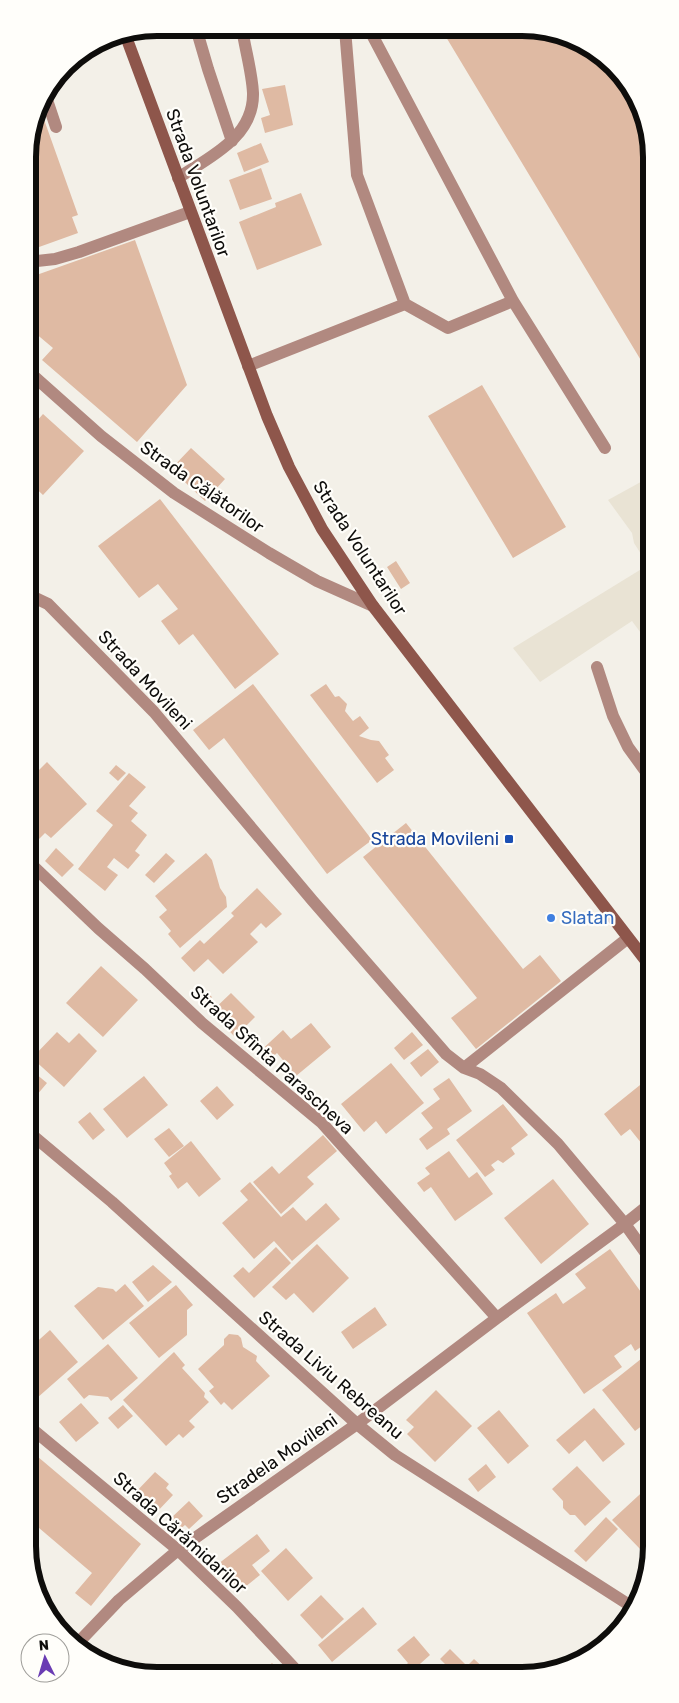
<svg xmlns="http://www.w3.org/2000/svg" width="679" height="1703" font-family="Rubik,sans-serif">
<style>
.built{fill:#e9e3d4}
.building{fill:#dfbaa3}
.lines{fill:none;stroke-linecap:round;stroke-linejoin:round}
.lane{stroke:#b18980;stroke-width:12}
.street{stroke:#b18980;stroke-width:12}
.secondary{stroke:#8e564b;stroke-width:12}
.transit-dot{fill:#1a4fb4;stroke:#fffefa;stroke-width:2}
.shop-dot{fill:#3f7fe0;stroke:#fffefa;stroke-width:2}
.labels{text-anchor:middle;stroke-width:4.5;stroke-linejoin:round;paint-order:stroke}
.street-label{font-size:18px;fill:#0e0d0b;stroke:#fffefa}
.transit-label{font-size:18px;fill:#164399;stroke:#fffefa;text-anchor:end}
.shop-label{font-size:18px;fill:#366cbe;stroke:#fffefa;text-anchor:start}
.rim{fill:none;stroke:#0e0d0b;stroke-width:6}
</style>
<rect width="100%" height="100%" fill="#f3f0e8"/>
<path class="built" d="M648,478L649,644L632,621L540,682L513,648L648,565L634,543L632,533L608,500Z"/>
<path class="building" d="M459,29L547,30L613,65L647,124L648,372L446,37Z
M285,85L293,125L265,133L261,118L270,115L262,89Z
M41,111L78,215L72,217L78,233L28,251V149L38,112Z
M261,143L269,162L244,172L237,153Z
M261,168L272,199L240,210L229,180Z
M301,193L322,245L257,270L239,222L276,207L275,203Z
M135,240L187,385L137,442L42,360L53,348L28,327V278Z
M482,385L566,527L513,558L428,416Z
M43,414L84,451L43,495L29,482V430Z
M191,448L225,479L205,501L171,469Z
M160,499L279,654L235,689L193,634L179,645L161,621L178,609L158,584L139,598L98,546Z
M396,561L410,583L401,589L387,567Z
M253,684L372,840L327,874L224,738L209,750L193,730Z
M326,684L335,697L339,696L347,704L345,711L353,721L360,716L369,728L359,736L371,740L379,741L389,755L385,758L394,770L377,783L310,695Z
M47,762L87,804L51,838L45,833L30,848V779Z
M116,765L126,773L118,781L109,773Z
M129,773L146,787L129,806L138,813L131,821L147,835L135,851L140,855L128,869L114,858L107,867L118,875L105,891L78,869L113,825L96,811Z
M406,823L523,969L540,955L561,981L476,1049L451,1018L477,998L363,857Z
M56,848L74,865L62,877L45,861Z
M166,853L175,861L154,883L145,875Z
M206,853L212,860L220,888L226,897L227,907L180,948L168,934L171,931L159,917L167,910L155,896Z
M257,888L282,914L266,928L261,923L250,934L258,942L223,974L208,959L194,972L181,958L200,940L204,944L234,916L231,913Z
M101,966L138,1000L103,1037L66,1003Z
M200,986L212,997L204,1007L192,995Z
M231,993L255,1017L235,1037L211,1012Z
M311,1023L331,1047L296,1076L277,1053L266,1063L257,1054L283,1030L291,1039Z
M57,1032L69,1043L79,1033L97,1051L64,1087L32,1058Z
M412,1032L423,1045L404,1060L394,1048Z
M428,1049L439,1062L421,1077L410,1063Z
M391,1063L424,1103L386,1134L376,1121L364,1132L341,1104Z
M30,1069L47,1083L31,1102V1099Z
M144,1076L168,1105L127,1138L103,1109Z
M650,1077V1154L630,1129L621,1136L604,1114Z
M449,1078L472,1111L447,1129L450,1134L427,1150L419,1139L433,1128L421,1113L440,1099L433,1089Z
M217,1086L234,1105L217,1120L200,1101Z
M503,1104L528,1135L511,1148L515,1154L503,1163L498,1160L491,1165L495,1170L485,1177L456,1140Z
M90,1112L105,1130L93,1140L78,1122Z
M169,1128L184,1146L169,1157L154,1139Z
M323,1135L337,1151L307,1177L314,1184L281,1214L253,1182L272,1166L279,1174Z
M191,1141L221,1179L199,1197L187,1182L178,1189L169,1176L172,1174L164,1163Z
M449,1151L469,1178L477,1172L493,1194L455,1221L431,1187L424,1192L417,1183L430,1174L425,1168Z
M553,1179L589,1224L541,1264L504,1218Z
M250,1182L281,1217L293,1207L306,1221L326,1203L340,1219L292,1261L274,1241L254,1259L222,1223L248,1200L240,1191Z
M317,1244L349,1278L313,1313L294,1293L286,1300L272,1287Z
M276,1247L291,1263L254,1298L233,1276L243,1267L249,1273Z
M610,1249L651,1306V1340L635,1351L631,1344L614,1356L622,1367L584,1394L527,1313L556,1293L563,1304L586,1288L575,1274Z
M153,1265L172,1282L148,1302L132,1282Z
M125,1284L144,1306L103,1340L74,1306L98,1287L113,1289L116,1292Z
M176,1285L193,1305L187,1310V1335L159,1358L129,1323Z
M375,1307L387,1325L353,1349L341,1332Z
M50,1330L78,1362L37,1398L31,1391V1347Z
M229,1334L238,1335L241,1338L243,1347L257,1356L256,1361L270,1376L232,1410L224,1402L221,1405L209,1391L214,1387L198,1369L224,1345V1339Z
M108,1344L138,1378L111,1401L108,1397L89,1395L84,1399L67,1379Z
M651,1351V1419L635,1431L602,1390Z
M174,1352L185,1365L182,1368L205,1393L204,1397L209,1402L189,1421L195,1427L183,1438L179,1434L166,1446L123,1400Z
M436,1390L472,1426L435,1462L407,1434L414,1427L406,1420Z
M81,1403L99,1423L76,1442L59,1422Z
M123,1405L133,1416L118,1429L108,1418Z
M594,1408L625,1444L603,1462L585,1440L569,1454L556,1440Z
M499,1410L529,1446L508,1464L477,1428Z
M31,1451L141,1544L91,1606L75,1593L92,1573L32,1522Z
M486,1464L496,1477L478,1492L468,1479Z
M577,1466L611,1502L585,1526L575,1515H570L563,1508V1501L552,1489Z
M155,1472L169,1484L166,1488L173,1495L155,1514L134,1494Z
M651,1484V1541L641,1550L612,1520Z
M189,1501L203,1516L189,1529L185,1525L179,1530L170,1519Z
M606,1517L618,1529L586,1562L574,1551Z
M257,1534L270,1551L252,1565L260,1575L240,1591L218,1564Z
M286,1548L313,1578L288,1601L261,1571Z
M321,1595L344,1619L322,1639L300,1615Z
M363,1607L377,1624L332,1662L318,1645Z
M414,1636L430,1655L411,1672H399L408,1663L397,1650Z
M450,1649L467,1666L474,1659L487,1671L445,1672L449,1668L440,1659Z
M272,1663L281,1672H262Z"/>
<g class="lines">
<path class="lane" d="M196,28L208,69L232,141
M369,29L513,301L605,448
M45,94L56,127
M178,178C210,157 254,137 253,93C252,72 245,49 242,28
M28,262L55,259L79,252L190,212
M405,304L448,328L513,301
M248,366L405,304L357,175L345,29
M647,515L648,517
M597,667L613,716L628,747L649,776"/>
<path class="street" d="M28,371L101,436L174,493L269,553L317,581L373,606
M29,595L48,604L154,712L312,900L446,1054L464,1068L480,1074L501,1088L558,1144L625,1224L650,1259
M30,863L98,928L145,969L202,1023L322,1123L497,1318
M464,1068L628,938
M31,1134L112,1202L357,1424L395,1455L634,1608
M31,1428L178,1550L237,1607L298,1672
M76,1645L119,1600L178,1550L357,1424L497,1318L625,1224L650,1204"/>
<path class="secondary" d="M125,34L267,416L289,467L322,529L373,606L650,966"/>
</g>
<rect class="transit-dot" x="504" y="834" width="10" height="10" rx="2.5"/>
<circle class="shop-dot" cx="551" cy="918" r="5"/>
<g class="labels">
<g class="street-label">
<text transform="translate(198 183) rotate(70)" y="6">Strada Voluntarilor</text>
<text transform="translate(202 487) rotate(35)" y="6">Strada Călătorilor</text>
<text transform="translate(360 548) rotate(57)" y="6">Strada Voluntarilor</text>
<text transform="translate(145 680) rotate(47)" y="6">Strada Movileni</text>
<text transform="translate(272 1060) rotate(42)" y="6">Strada Sfînta Parascheva</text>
<text transform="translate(331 1375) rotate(41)" y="6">Strada Liviu Rebreanu</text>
<text transform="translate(277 1459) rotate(-35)" y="6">Stradela Movileni</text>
<text transform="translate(180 1533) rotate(42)" y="6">Strada Cărămidarilor</text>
</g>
<g class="transit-label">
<text x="499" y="845">Strada Movileni</text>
</g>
<g class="shop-label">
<text x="561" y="924">Slatan</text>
</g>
</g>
<path d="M0 0H679V1703H0ZM157 36H522A121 121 0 0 1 643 157V1546A121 121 0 0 1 522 1667H157A121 121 0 0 1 36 1546V157A121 121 0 0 1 157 36Z" fill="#fffefa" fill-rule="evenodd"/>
<path class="rim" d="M157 36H522A121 121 0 0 1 643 157V1546A121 121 0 0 1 522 1667H157A121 121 0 0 1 36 1546V157A121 121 0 0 1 157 36Z"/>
<g transform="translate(45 1658) rotate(355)"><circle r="24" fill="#fffefa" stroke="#9f9e9a"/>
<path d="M0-4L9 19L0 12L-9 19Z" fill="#6a3cb3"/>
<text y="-8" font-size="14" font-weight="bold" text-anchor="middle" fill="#0e0d0b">N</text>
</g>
</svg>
